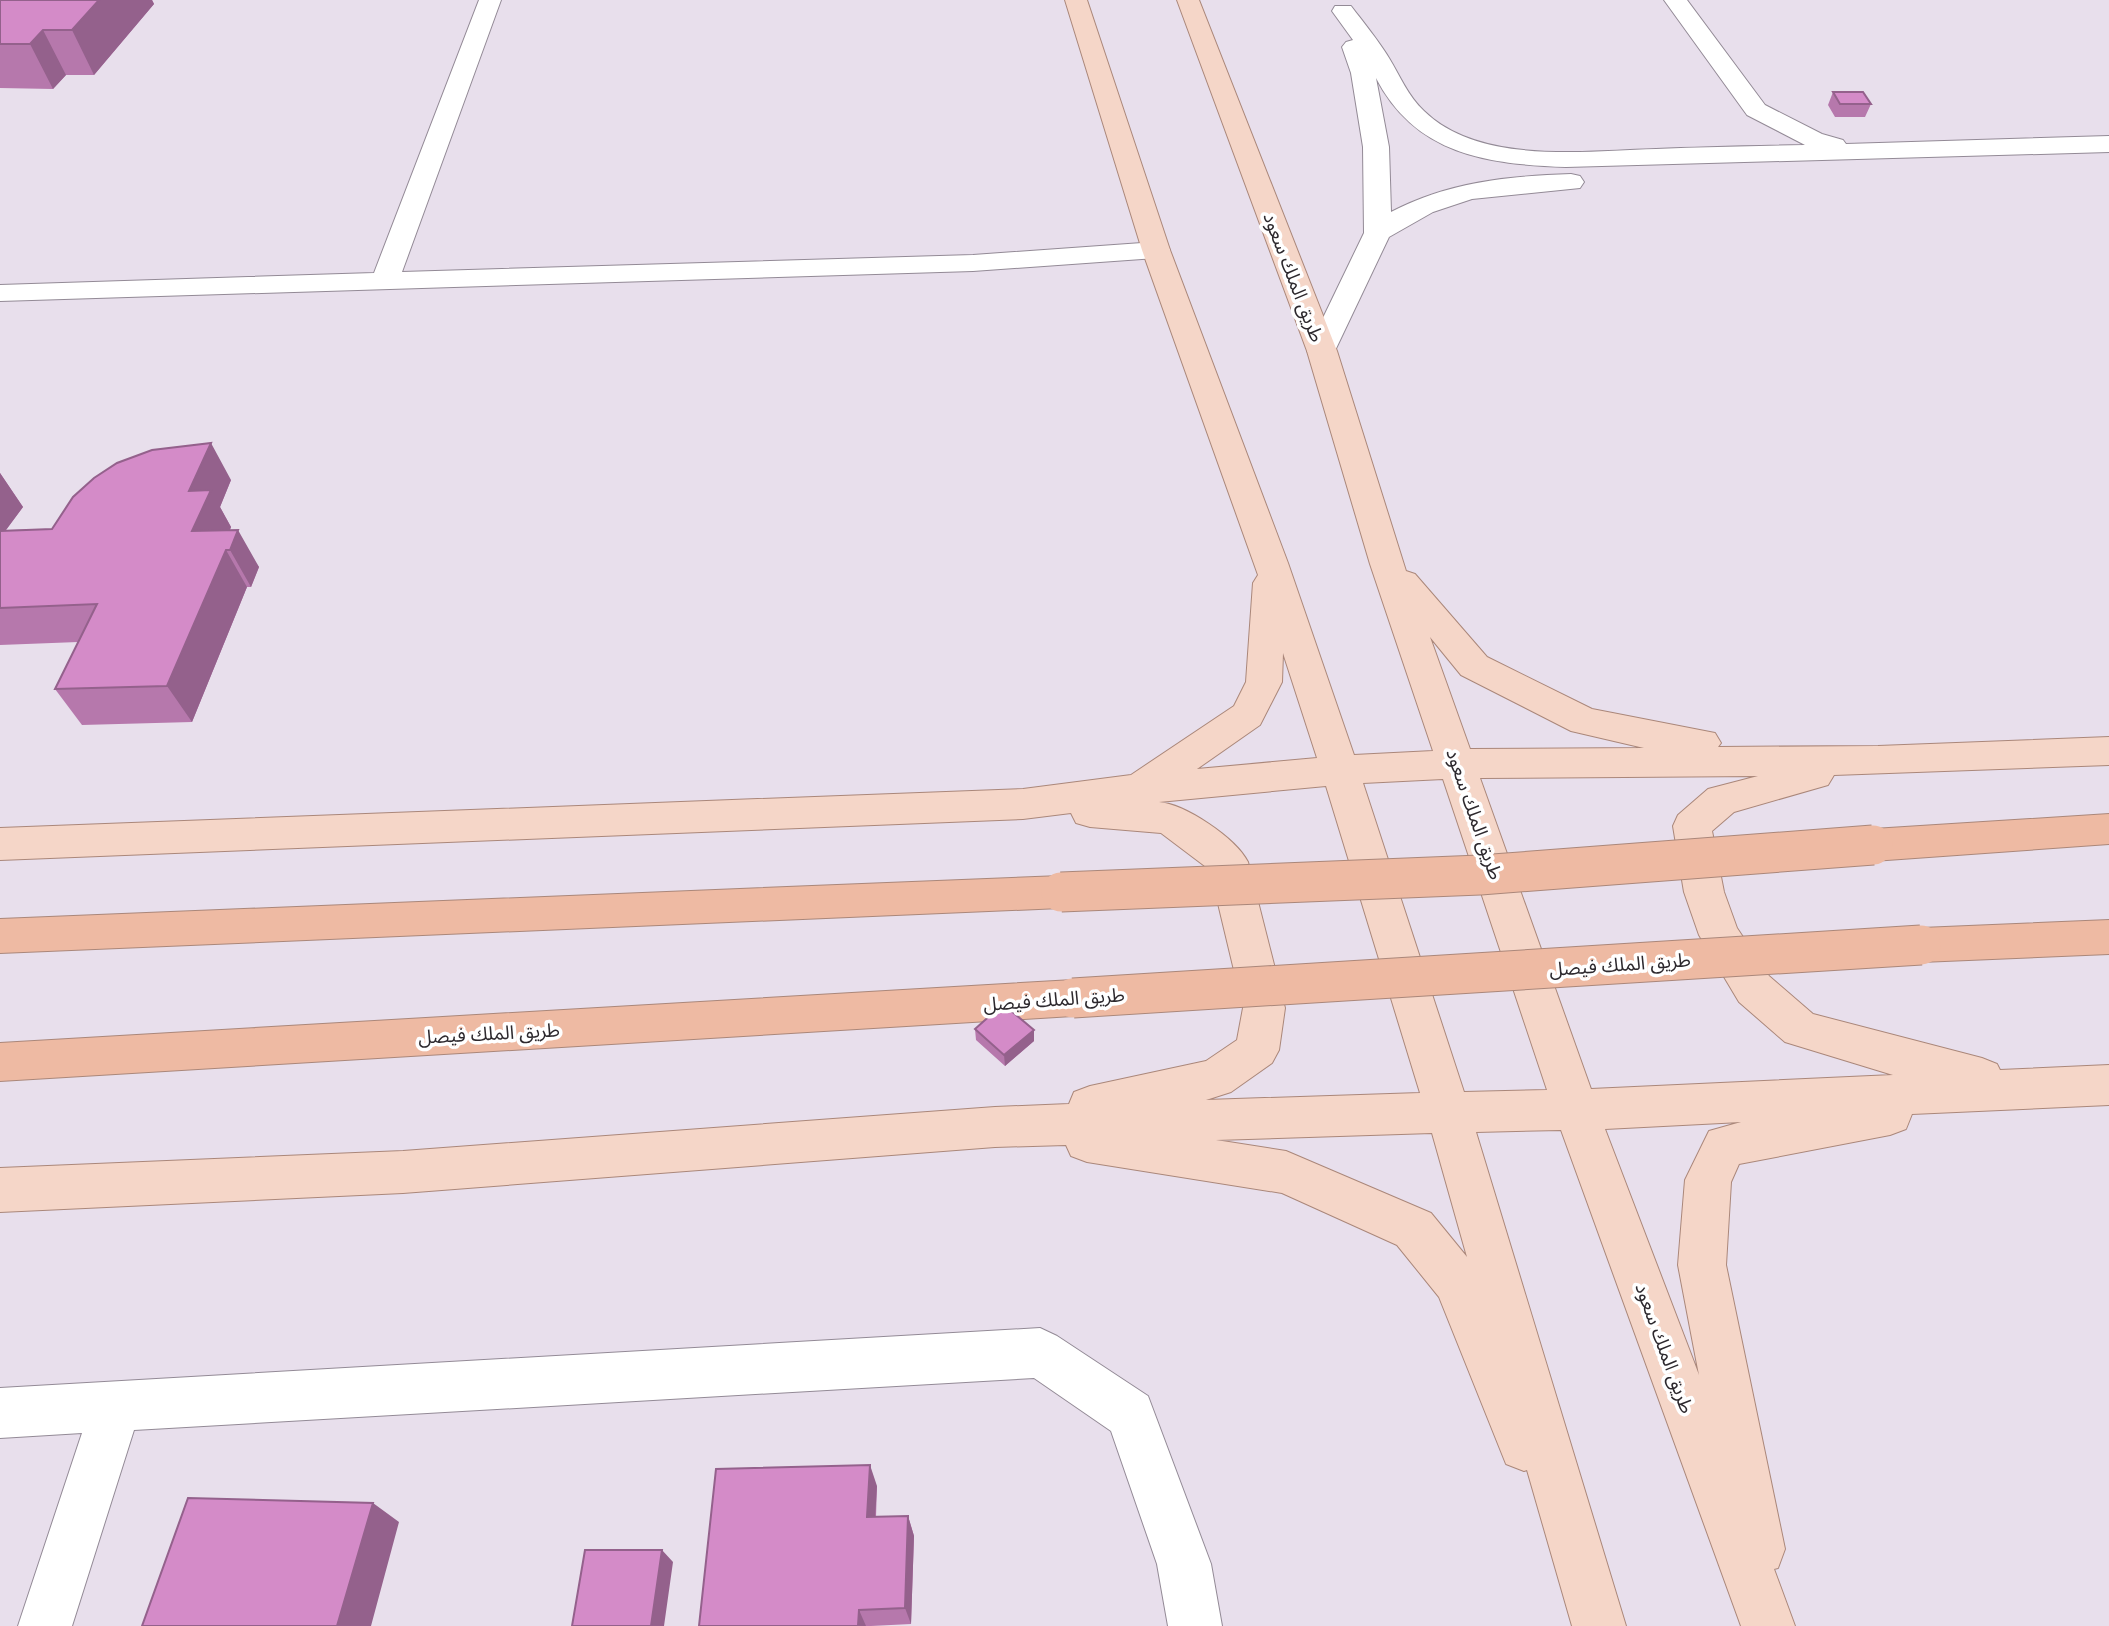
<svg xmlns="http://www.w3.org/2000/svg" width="2109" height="1626" font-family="Lato,'Noto Sans Arabic',sans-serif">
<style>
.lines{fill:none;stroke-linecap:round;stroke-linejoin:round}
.minor-casing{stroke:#938a96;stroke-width:2}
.major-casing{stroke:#aa877a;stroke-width:2}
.highway-casing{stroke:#aa877a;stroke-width:2}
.minor{fill:#fff;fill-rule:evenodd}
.major{fill:#f5d6c8;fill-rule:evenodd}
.highway{fill:#eebaa3;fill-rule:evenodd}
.highway-bridge-casing{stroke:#aa877a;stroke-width:41;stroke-linecap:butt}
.highway-bridge{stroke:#eebaa3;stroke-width:39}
.wall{fill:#b678ac}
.shaded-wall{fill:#94618c}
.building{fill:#d48bc8;stroke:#94618c;stroke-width:2}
.labels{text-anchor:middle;stroke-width:7;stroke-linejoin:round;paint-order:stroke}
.street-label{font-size:19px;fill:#2d292e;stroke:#fff}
</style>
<rect width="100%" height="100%" fill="#e8dfec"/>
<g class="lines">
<g class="minor-casing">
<path id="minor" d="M479,0H501L402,272L973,255L1156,242L1166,244L1170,250L1166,256L1156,258L973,271L0,301V285L374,273Z
M1664,0H1687L1765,105L1822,134L1843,140L1846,144L2109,136V152L1566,167C1487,164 1416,155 1376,78L1389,147L1391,212C1448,182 1508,176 1571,174L1580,176L1584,182L1580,188L1472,199L1433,212L1389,237L1332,357L1322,360L1312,357L1307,351L1364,233L1363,147L1351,73L1342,47L1346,42L1353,40L1332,11L1335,6H1351C1364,23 1378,40 1389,58C1400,76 1408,96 1424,111C1479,165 1585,151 1656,149C1706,147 1755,146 1805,145L1747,115Z
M1040,1328L1057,1336L1148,1396L1211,1564L1222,1626H1168L1157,1564L1111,1431L1034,1378L134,1430L72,1626H18L82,1433L0,1438V1388Z"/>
</g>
<g class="major-casing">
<path id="major" d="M1065,0H1087L1170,250L1288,563L1354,755L1433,751L1370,564L1307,351L1177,0H1199L1337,351L1406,571L1415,574L1487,657L1592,709L1715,733L1721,743L1718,747L1878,746L2109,737V765L1834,775L1828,785L1734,812L1712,831L1724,892L1737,928L1769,976L1813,1014L1982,1058L1997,1064L2000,1070L2109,1065V1105L1912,1114L1906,1129L1890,1135L1739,1164L1731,1182L1726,1265L1785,1549L1778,1568L1774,1569L1795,1626H1741L1561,1130L1476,1132L1626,1626H1572L1527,1470L1524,1471L1506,1464L1439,1297L1397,1245L1282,1193L1087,1162L1071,1156L1066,1145L995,1147L403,1193L0,1212V1168L403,1151L995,1107L1069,1104L1074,1092L1090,1086L1206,1061L1237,1040L1243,1008L1210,870L1161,833L1090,827L1076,823L1071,813L1023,819L0,860V828L1023,789L1131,775L1234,706L1246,682L1253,583L1258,575L1142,250ZM1430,637L1461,675L1571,731L1644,748L1470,749ZM1283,653L1317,758L1197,769L1260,725L1282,682ZM1758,776L1708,789L1678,815L1673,826L1684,892L1699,935L1739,1002L1785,1042L1893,1075L1591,1089L1480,778ZM1443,779L1547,1090L1464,1092L1363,783ZM1326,786L1420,1093L1206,1100L1231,1092L1272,1063L1279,1050L1285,1008L1248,862C1236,838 1185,804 1159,802ZM1741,1122L1709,1131L1685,1180L1678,1265L1699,1375L1605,1129ZM1432,1133L1467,1257L1431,1213L1286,1151L1216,1140Z"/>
</g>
<g class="highway-casing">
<path id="highway" d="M2109,814V844L1873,861L1859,856L1853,845L1859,834L1873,829Z
M1061,876L1075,880L1081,892L1075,904L1061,908L0,953V919Z
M2109,920V954L1921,962L1906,957L1900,945L1906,933L1921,928Z
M1073,980L1088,985L1094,998L1088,1011L1073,1016L0,1081V1043Z"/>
</g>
<use href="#minor" class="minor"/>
<use href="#major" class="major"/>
<use href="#highway" class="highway"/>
<g class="highway-bridge-casing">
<path id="highway-bridge" d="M1061,892L1480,875L1873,845
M1073,998L1921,945"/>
</g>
<use href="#highway-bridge" class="highway-bridge"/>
</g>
<path class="wall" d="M0,0H152L154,4L94,75H66L53,89L0,88Z
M1833,92L1871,104L1865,117H1835L1828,105Z
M0,473L23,507L6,530L52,529L231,480L220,507L231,527L230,530L259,567L251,587H247L192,722L82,725L55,689L78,642L0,645Z
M975,1029L1034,1041L1005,1066L976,1040Z
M877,1486L876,1517L908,1516L914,1536L911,1624L871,1626H699Z"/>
<path class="shaded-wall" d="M99,0H152L154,4L94,75L72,30Z
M43,30L66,75L53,89L30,44Z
M211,443L231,480L220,507L231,527L213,568L192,531L189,491Z
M0,473L23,507L0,538Z
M238,530L259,567L251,587L230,550Z
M226,550L247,587L192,722L167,686Z
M1034,1030V1041L1005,1066L1004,1055Z
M870,1465L877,1486L874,1536L867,1517Z
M373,1503L399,1522L371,1626H337Z
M908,1516L914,1536L911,1624L905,1608Z
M662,1550L673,1562L664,1626H651Z
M859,1610L866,1626H858Z"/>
<path class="building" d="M0,0H99L72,30H43L30,44H0Z
M1833,92H1863L1871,104H1840Z
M211,443L189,491L211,490L192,531L238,530L230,550H226L167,686L55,689L97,604L0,608V531L52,529L73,497L94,478L117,463L152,450Z
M1003,1004L1034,1030L1004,1055L975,1029Z
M870,1465L867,1517L908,1516L905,1608L859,1610L858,1626H699L716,1469Z
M188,1498L373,1503L337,1626H142Z
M585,1550H662L651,1626H572Z"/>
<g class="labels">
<g class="street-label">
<text transform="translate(1294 277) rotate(69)" y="7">طريق الملك سعود</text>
<text transform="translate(1475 814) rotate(71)" y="7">طريق الملك سعود</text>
<text transform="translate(1620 964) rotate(-4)" y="7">طريق الملك فيصل</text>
<text transform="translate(1054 999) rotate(-4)" y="7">طريق الملك فيصل</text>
<text transform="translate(489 1033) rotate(-3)" y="7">طريق الملك فيصل</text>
<text transform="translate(1665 1348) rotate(70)" y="7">طريق الملك سعود</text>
</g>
</g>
</svg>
